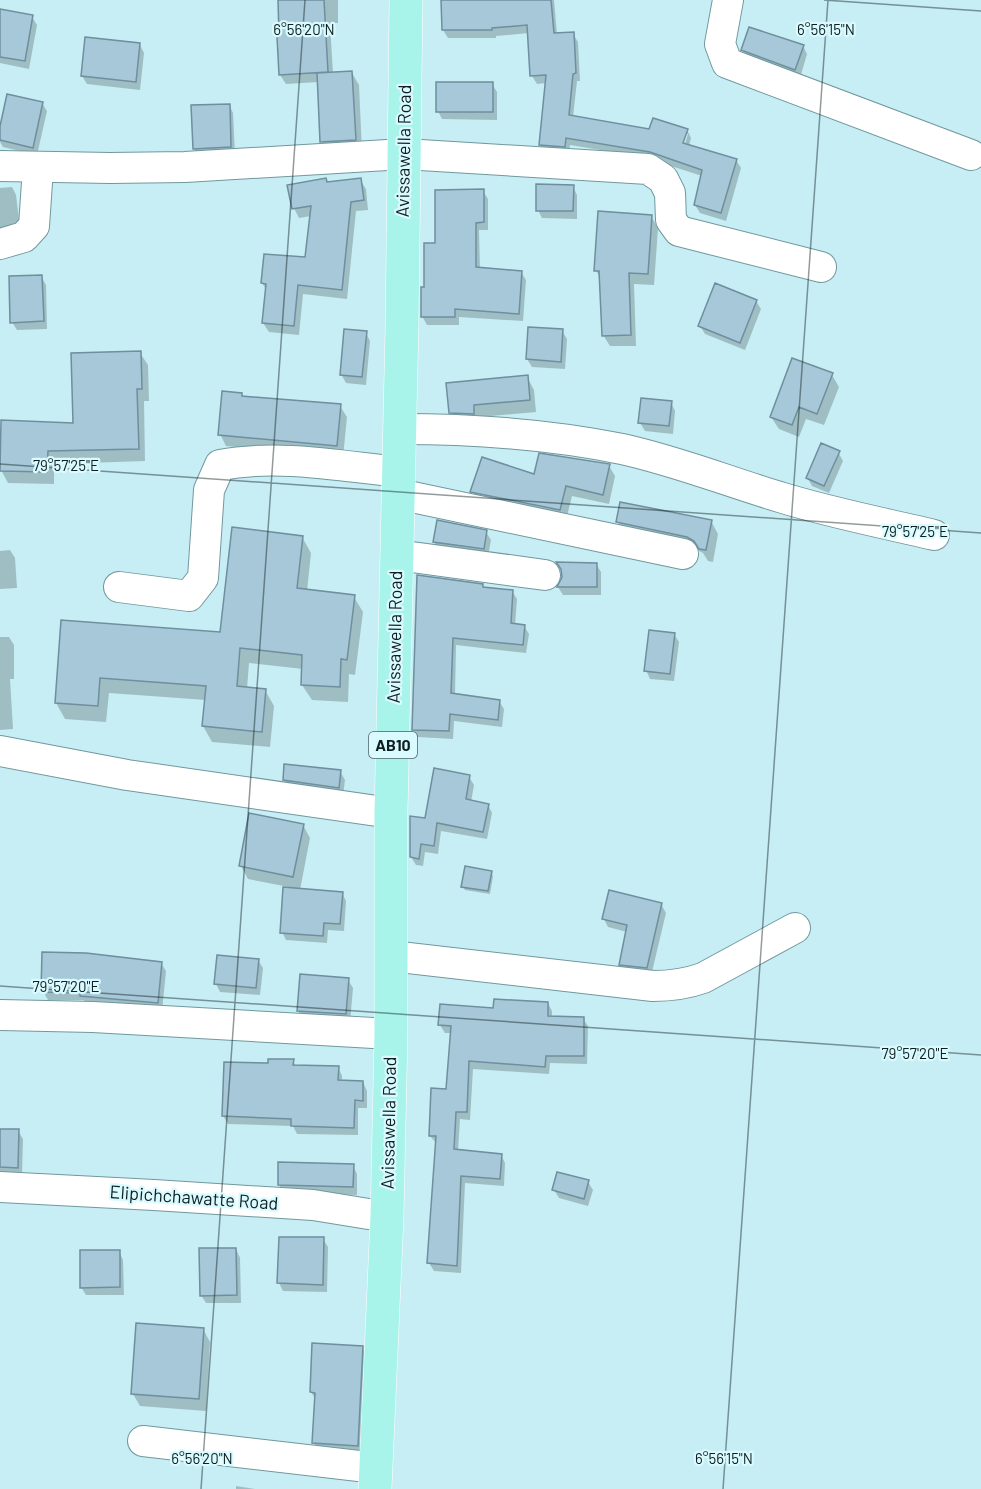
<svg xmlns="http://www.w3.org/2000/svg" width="981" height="1489" font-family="Barlow,sans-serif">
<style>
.shadow{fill:#0003;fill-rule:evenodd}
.building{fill:#a7c8d8;stroke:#6f8e9e;stroke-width:1.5}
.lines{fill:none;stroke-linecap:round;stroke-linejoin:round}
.minor-casing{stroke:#71989d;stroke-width:32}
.major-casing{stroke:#fff;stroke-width:34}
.minor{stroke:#fff;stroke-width:30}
.major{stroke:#a8f4eb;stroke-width:33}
.ticks{fill:none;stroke:#0f1f21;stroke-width:1.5;stroke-opacity:0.45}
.labels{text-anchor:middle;stroke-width:4.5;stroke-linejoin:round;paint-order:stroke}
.shield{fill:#d9fafe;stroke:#4c6163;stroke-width:1.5}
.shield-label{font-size:16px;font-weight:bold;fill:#0f1f21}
.street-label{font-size:18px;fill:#0f1f21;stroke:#d9fafe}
.ticks-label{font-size:15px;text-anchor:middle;fill:#0f1f21;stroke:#d9fafe;stroke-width:4.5;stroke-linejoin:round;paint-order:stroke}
</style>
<rect width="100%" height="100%" fill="#c6eef4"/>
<path class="shadow" d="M279,0H338V23H330L333,74L352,73L359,85L362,152L329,154L322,141L319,82L286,84L280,75Z
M443,0H554L557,35L573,34L578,42L580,81H577L573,117L650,131L687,130L691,138L689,146L736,160L741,168L726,221L700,213L695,205L702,176L643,157L570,145L569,154L545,153L540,145L546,83L537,84L532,76L529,33L496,36V38H448L443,30ZM684,134H688L683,150L680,149Z
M0,11L32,17L37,25L29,69L0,63Z
M140,45L144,53L140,90L87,84L82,76Z
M803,46L807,54L800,78L748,58L743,50Z
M492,84L497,92V120L442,119L438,111Z
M42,103L47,111L37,155L3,147L0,142V132Z
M229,105L233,113L235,155L199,157L194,149Z
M360,180L366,189L368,210L356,211L347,299L303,294L299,335L269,332L263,323L267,291L262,283L307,259L311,216L299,218L294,208L328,184Z
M12,187L16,195L20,229L0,235V188Z
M573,187L577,195V219L542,218L538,210Z
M483,191L488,199V230H479L480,269L521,272L526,280L523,321L459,317V325H427L422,316L426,289L437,244Z
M651,216L658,228L654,285L634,284L636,346H610L603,335L601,280L596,270Z
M41,276L46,285L47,329L17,330L12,322Z
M756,301L761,309L745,350L705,334L700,326Z
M562,331L567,339L565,369L532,367L527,359Z
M366,333L370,341L366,385L346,383L341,374Z
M140,353L148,365L149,401H144L145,461L54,464V484L8,483L1,470L74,424Z
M832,375L839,387L824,425L806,419L799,437L779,429L771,417Z
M527,377L534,390L536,412L480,417L457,425L450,412Z
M241,394L243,398L340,406L347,417L343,457L226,446L220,434Z
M671,402L675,411L673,434L645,431L640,423Z
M838,452L843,461L829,493L812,486L807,477Z
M609,466L615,476L609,504L572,496L566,520L478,502L472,491L535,476Z
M711,521L718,534L713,562L708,561L703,553L695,549L625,535L618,522Z
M486,532L491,540L488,557L439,550L434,542Z
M302,537L311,553L307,591L354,597L363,612L355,675L349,674L348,702L312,700L302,685L303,669L249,663L247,689L265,690L274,706L270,747L212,742L203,726L206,700L109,693L106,722L65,719L56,703L63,621L221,633Z
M10,550L15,558L17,588L0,589V551Z
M596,564L601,572V595H563L558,587L564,577Z
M418,577L482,585L484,588L512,591L517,599L515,625L524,626L529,634L526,653L456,645L455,695L499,701L504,709L502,727L454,721L453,739L418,737L413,730Z
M674,634L679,642L674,681L650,679L646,670Z
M0,637H9L14,645V679H10L13,729L0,730Z
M340,771L345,780L343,796L289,788L284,780Z
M469,777L474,785L471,802L488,805L492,813L487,839L441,831L438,854L425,852L423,866L416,865L411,857L426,820Z
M303,825L310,838L300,890L342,893L346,901L344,931L328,930L327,943L286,940L282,932L294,888L248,879L241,866Z
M491,872L493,876L490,894L465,890L463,886Z
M661,904L666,913L651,976L625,973L620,964L627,932L608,927L604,919Z
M258,960L263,968L260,995L220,992L216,984Z
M161,963L166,971L162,1011L86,1004L84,1000H48L43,991Z
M348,980L353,988L350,1022L303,1019L298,1011Z
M548,1003L552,1011V1018L583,1019L588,1026L587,1064L550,1063L549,1074L473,1069L470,1120L460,1119L458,1151L501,1155L505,1163L504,1186L465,1183L461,1273L434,1271L429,1263L437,1144L430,1136L448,1090L452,1033H445L440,1025L494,1009Z
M293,1061L296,1066L338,1067L342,1076V1082H363L367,1091V1108H358V1135L297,1134L293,1126L228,1124L223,1116L225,1064L269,1065Z
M0,1130L18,1131L23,1139L22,1175L0,1174Z
M353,1166L357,1174V1195L284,1193L279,1185Z
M588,1182L593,1190L588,1206L559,1198L554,1190Z
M323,1239L328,1247L327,1292L283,1291L279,1283Z
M236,1249L240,1258L241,1303H206L201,1295Z
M119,1252L123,1260L124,1295H86L81,1287Z
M203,1329L210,1342L206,1411L140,1406L133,1394Z
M362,1347L368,1358L364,1456L320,1454L314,1443L316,1400L311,1392Z
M236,1486L255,1489H236Z"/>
<path class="building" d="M278,0H324L328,72L279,75L277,37L279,36Z
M441,0H551L554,33L574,32L576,73L573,74L569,115L649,129L653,118L688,129L683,143L737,159L721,213L694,205L702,170L650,152L566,138L565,147L539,145L546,75L530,76L527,25L492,28V30H442Z
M0,9L33,15L25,61L0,57Z
M749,27L804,45L795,70L741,50Z
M85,37L140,43L136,82L81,76Z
M352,71L356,140L320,142L317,73Z
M436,82H493V112H436Z
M7,94L43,102L33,148L0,140V126Z
M230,104L231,147L193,149L191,105Z
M326,178L327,182L361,178L364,200L351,202L342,290L298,285L294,326L262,323L266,284L261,283L264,254L305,257L311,206L292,209L287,185Z
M536,184L574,185L573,211H536Z
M484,189V222L476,223V267L522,271L519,314L455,309V317H421V287H424V243H435V190Z
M598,211L652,215L648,274L629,273L631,335L602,336L599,271H594Z
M42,275L44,321L10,323L9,276Z
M715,283L757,300L740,343L698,326Z
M528,327L563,329L561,362L526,359Z
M344,329L367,331L362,377L340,375Z
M141,351L142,389H137L139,449L48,451L47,472L0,471L1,420L73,423L71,353Z
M792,358L833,373L817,414L799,407L792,425L770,417Z
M528,375L530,400L474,405V414L449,413L446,383Z
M222,391L242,393V396L341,404L337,446L218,435Z
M641,398L672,401L669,426L638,423Z
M821,443L840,451L824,486L806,478Z
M539,453L610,464L603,495L566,486L560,510L470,492L482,457L534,474Z
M620,502L712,520L706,550L699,549L694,541L687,537L616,522Z
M437,520L487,530L484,549L433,542Z
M232,527L303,536L297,588L355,595L347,660L341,659L340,687L301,685L302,655L240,648L237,686L266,689L262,732L202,726L206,686L100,678L98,706L55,703L61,620L220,632Z
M556,562L597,563V587H557L562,577L561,569Z
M417,575L483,584V587L513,590L511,623L525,625L523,645L453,638L451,693L500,700L498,720L450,714L449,731L412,730Z
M649,630L675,633L670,674L644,671Z
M284,764L341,770L339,788L283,780Z
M434,768L470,775L466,799L489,804L483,832L437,823L434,846L421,844L419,859L410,857V816L425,818Z
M249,813L304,824L293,877L239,866Z
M465,866L492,871L488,891L461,887Z
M283,887L343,892L340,924L324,923L323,936L280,933Z
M609,890L662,903L647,968L619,965L627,925L602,919Z
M42,952L86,953L162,962L158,1003L80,996V993L41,992Z
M217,955L259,959L256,988L214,984Z
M300,974L349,978L346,1014L297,1011Z
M494,999L548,1002V1016L584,1017V1056H546L545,1067L469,1061L467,1112H456L454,1149L502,1154L500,1179L461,1176L457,1266L427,1263L436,1136H429L431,1088L446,1089L451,1026L438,1025L440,1004L493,1008Z
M268,1059H294L293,1065L339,1066L338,1080L363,1081V1101L355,1100L354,1128L291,1126V1119L222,1116L224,1062L268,1063Z
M0,1129H19L18,1168L0,1167Z
M278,1162L354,1164L353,1187L278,1185Z
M557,1172L589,1180L584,1199L552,1190Z
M279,1237H324L323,1285L277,1283Z
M199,1248H236L237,1295L200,1296Z
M80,1250H120V1287L80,1288Z
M136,1323L204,1328L199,1399L131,1394Z
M312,1343L363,1346L358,1446L312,1443L315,1393L310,1392Z"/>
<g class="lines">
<g class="minor-casing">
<path id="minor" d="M728,0L720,44L727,63L971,155
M0,166L110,168L185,167L404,154L648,169L663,179L670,193L671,220L679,231L821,267
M0,244L24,237L34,226L38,168
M399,429C474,429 548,434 622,449C677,461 729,482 783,498C832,513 884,523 934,535
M398,494L683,554
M397,555L545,575
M119,587L189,596L203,578L209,490L220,465C278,454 340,466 399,472
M0,751L127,775L391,813
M391,956L653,986C670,986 686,984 703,978L795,928
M0,1015L93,1017L391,1034
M0,1187L154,1195L313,1205L387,1217
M143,1441L376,1468"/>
</g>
<g class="major-casing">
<path id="major" d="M375,1489L387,1217L391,1034V813L402,326L406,0"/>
</g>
<use href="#minor" class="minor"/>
<use href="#major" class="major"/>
</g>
<path class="ticks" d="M824,0L981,11M0,464L981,533M0,986L981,1055M201,1489L305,0M723,1489L828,0"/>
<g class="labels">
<rect class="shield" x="369" y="732" width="48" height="26" rx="4.5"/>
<g class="shield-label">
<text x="393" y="751">AB10</text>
</g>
<g class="street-label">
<text transform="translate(404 151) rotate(-89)" y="6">Avissawella Road</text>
<text transform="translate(395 637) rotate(-89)" y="6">Avissawella Road</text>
<text transform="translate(389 1123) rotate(-89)" y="6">Avissawella Road</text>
<text transform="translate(194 1198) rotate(4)" y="6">Elipichchawatte Road</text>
</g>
</g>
<g class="ticks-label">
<text x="304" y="35">6°56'20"N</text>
<text x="826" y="35">6°56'15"N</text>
<text x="66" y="471">79°57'25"E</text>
<text x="915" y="537">79°57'25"E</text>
<text x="66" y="992">79°57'20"E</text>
<text x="915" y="1059">79°57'20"E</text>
<text x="202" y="1464">6°56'20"N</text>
<text x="724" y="1464">6°56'15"N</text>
</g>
</svg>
